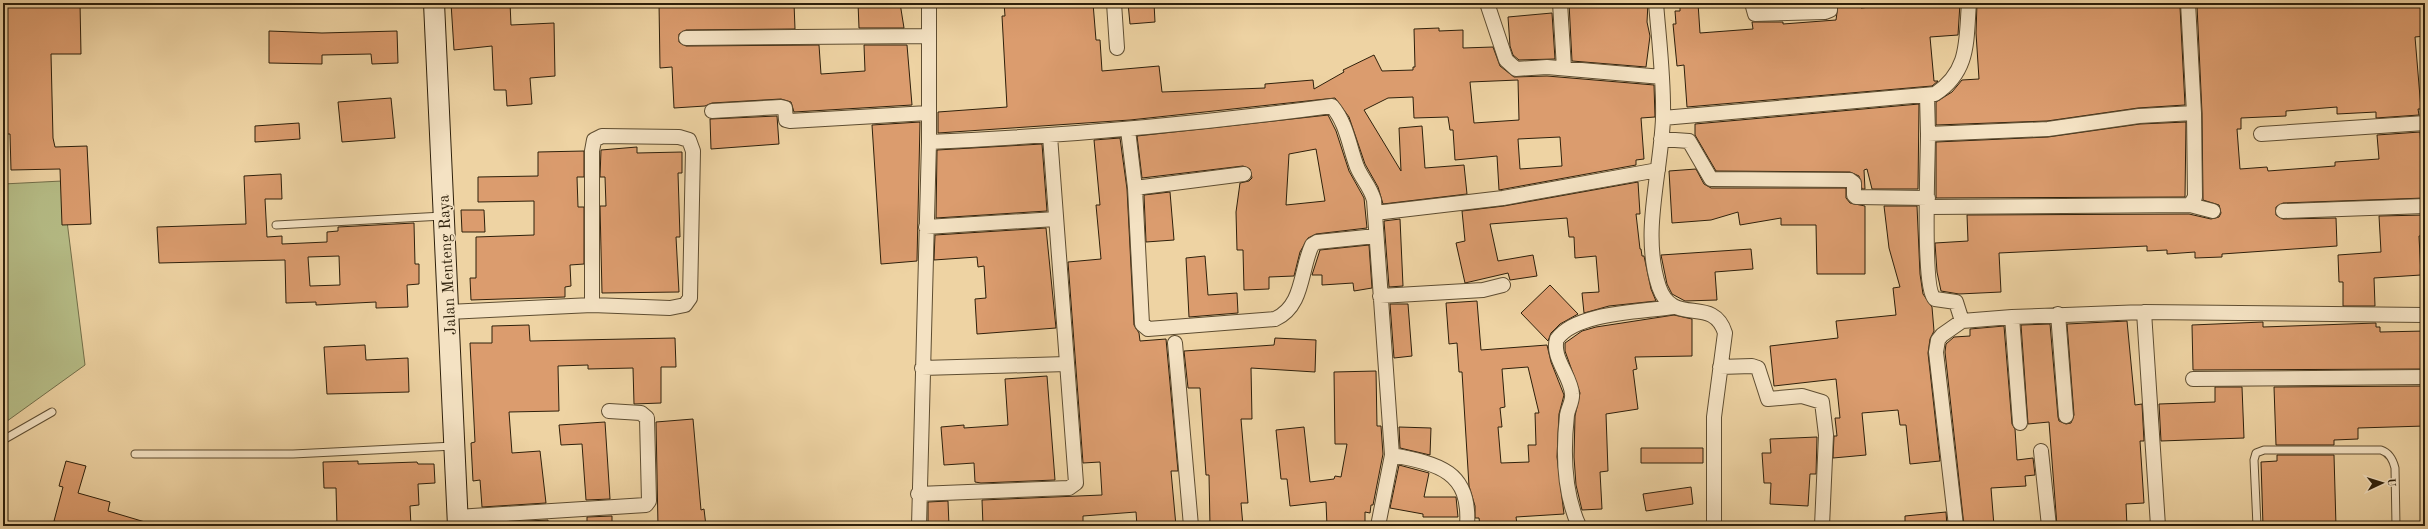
<svg xmlns="http://www.w3.org/2000/svg" width="2428" height="529" font-family="'Old Standard TT',serif">
<style>
.green{fill:#b6bd87;stroke:#726e49}
.building{fill:#db9c6e;stroke:#2e200b;fill-rule:evenodd}
.lines{fill:none;stroke-linecap:round;stroke-linejoin:round}
.lane-casing{stroke:#5e4d31;stroke-width:9}
.street-casing{stroke:#5e4d31;stroke-width:16}
.secondary-casing{stroke:#2e200b;stroke-width:22}
.lane{stroke:#f4e2c3;stroke-width:7}
.street{stroke:#f4e2c3;stroke-width:14}
.secondary{stroke:#f4e2c3;stroke-width:20}
.labels{text-anchor:middle;stroke-width:3;stroke-linejoin:round;paint-order:stroke}
.street-label{font-size:16px;fill:#2e200b;stroke:#f4e2c3}
</style>
<rect width="100%" height="100%" fill="#eed3a3"/>
<filter id="stains"><feTurbulence type="fractalNoise" baseFrequency=".005" numOctaves="4"/><feColorMatrix values="0 0 0 0 .2 0 0 0 0 .09 0 0 0 0 .02 0 0 0 .5 -.17"/></filter>
<radialGradient id="worn" r=".72"><stop offset=".6" stop-color="#630" stop-opacity="0"/><stop offset="1" stop-color="#630" stop-opacity=".3"/></radialGradient>
<path class="green" d="M62,181L85,365L3,424V184Z"/>
<path class="building" d="M4,3H80L81,54H51L53,138L55,147L87,146L91,224L62,225L60,169L11,170L10,134H3Z
M451,3H510L511,25L554,23L555,76L530,78L532,104L507,106L506,90H494L492,46L454,50Z
M659,3H794L795,29L686,30L679,34V42L686,46L819,45L821,74L865,71L864,45H907L912,105L794,112L791,102L781,99L712,103L705,106L674,108L672,67L660,68Z
M858,3H900L904,28H859Z
M1004,3H1093L1096,40H1100L1102,71L1159,66L1162,92L1265,88V84L1313,80L1314,89L1344,72L1343,70L1374,55L1382,71L1413,70V67H1415L1414,29L1439,28V31L1463,30V48L1493,47L1500,66L1514,77L1547,76L1654,85L1655,117L1641,118L1644,159L1636,160V165L1499,190L1497,156L1455,160L1453,130H1450L1448,117L1414,118L1413,97L1388,98L1364,110L1401,171L1399,128L1422,126L1425,168L1464,165L1467,194L1383,204L1378,187L1365,164L1349,117L1335,98L1130,120L938,133V112L1007,107L1002,16H1005ZM1518,80L1519,120L1474,123L1470,82ZM1560,137L1562,166L1520,169L1518,139Z
M1128,3H1154L1155,22L1130,24Z
M1569,3H1648L1647,22L1650,36L1646,67L1572,61Z
M1680,3H1698L1700,33L1753,29L1752,22H1783V24L1836,20L1838,5L1860,3L1861,8L1889,5V3H1960L1958,35L1930,37L1934,81H1938L1932,86L1687,107L1684,65L1677,66L1673,24H1676L1675,11H1680Z
M1977,3H2011V6L2063,3H2175V7H2180L2185,105L2138,108L2047,121L1936,125V102L1952,92L1962,80L1979,79L1976,33Z
M2237,3H2425V36L2415,37L2421,109H2418L2419,115L2376,118V112L2337,114V107L2286,111V116L2241,118V129H2237L2240,169L2267,167L2268,171L2335,166V162L2379,159L2377,135L2420,132L2422,167H2425V198L2283,203L2276,207V215L2283,219L2336,218L2337,246L2222,254V257L2195,258V252L2167,254V250L2147,251V246L1999,253L2001,292L1959,294L1941,291L1937,272L1935,243L1968,241L1967,215L2189,214L2211,219L2219,217L2221,213L2219,205L2203,200L2202,113L2197,6Z
M1552,13L1555,59L1519,60L1513,55L1510,46L1508,17Z
M269,31L322,33L397,31L398,63L372,64L371,54L322,55V64L269,63Z
M391,98L395,138L342,142L338,102Z
M1919,104L1918,189H1872L1867,169L1864,170L1865,189H1862L1859,176L1850,172L1716,171L1695,135V124Z
M1328,115L1336,131L1349,171L1364,198L1367,228L1316,234L1308,238L1300,252L1294,276L1269,277V289L1244,290L1243,250H1237L1236,212L1240,183L1249,181L1252,178L1250,169L1243,166L1142,178L1137,136ZM1316,149L1325,201L1286,205L1289,154Z
M777,116L779,144L711,149L710,119Z
M920,122L917,261L881,264L872,125Z
M2186,122L2185,197L1936,198V142L2048,137L2140,124Z
M299,123L300,139L255,142V126Z
M1120,138L1127,189L1134,325L1139,333L1140,341L1166,339L1178,471H1171L1176,526H1137L1136,512L1083,516V526H983L982,500L1102,495L1100,462L1083,463L1068,262L1101,259L1096,205H1100L1094,140Z
M1042,144L1047,211L936,218L937,150Z
M637,147V153L682,152V173H678L680,237H676L679,292L602,293L600,206H606L605,177H600L601,150Z
M584,151V177H577L578,207H584V264L570,265L571,286L565,287V297L471,300L470,278H476V237L534,235V201L478,202V177L538,176V152Z
M1696,169L1704,184L1711,188H1846V198L1850,203L1865,206V274H1817L1816,225H1781V218L1740,225L1738,212L1711,220L1672,223L1669,171Z
M281,174L282,199H265L267,237L282,236V244L327,242V232L338,231V227L414,223L415,264H419V284L407,285L408,307L376,308V302L316,305V302L286,303L285,260L159,263L157,227L246,224L244,176ZM339,256L340,285L310,286L308,257Z
M1638,182L1640,214H1636L1640,249H1641L1642,256H1644L1651,289L1656,301L1609,306L1584,313L1582,293L1599,292L1596,256L1575,258L1574,237H1569L1567,218L1490,224L1498,261L1533,255L1537,276L1510,280L1508,273L1465,283L1456,243L1465,241L1462,211L1504,206Z
M1170,192L1174,240L1146,242L1144,195Z
M1884,206H1917L1920,274L1923,294L1932,307L1934,331L1930,339L1928,353L1940,461L1910,464L1906,425H1900L1898,410L1862,413L1866,455L1833,458L1834,436H1837L1835,418H1840L1836,379L1774,386L1770,346L1838,338L1836,321L1896,315L1893,288L1900,287L1889,248Z
M461,210H484L485,232H462Z
M2425,215V235L2419,236L2421,275L2374,278L2375,306H2343V282H2339L2338,255L2381,252L2379,216Z
M1400,219L1403,286L1389,287L1384,221Z
M1046,228L1056,328L977,334L975,299L986,298L984,266L978,267L977,257L934,260L935,235Z
M1369,245L1372,288L1354,291L1353,283L1322,285V275H1312L1320,250Z
M1751,249L1753,269L1715,272L1717,300L1685,301L1672,294L1667,284L1661,255Z
M1205,256L1208,295L1237,293L1238,313L1189,317L1186,258Z
M1550,285L1578,314L1560,324L1551,333L1548,341L1521,313Z
M1477,301L1481,350L1547,345L1551,362L1564,395L1559,414L1557,457L1564,514L1516,517L1517,524L1503,526H1480L1479,518H1475V506L1469,486L1462,372H1459L1457,343L1449,344L1446,303ZM1528,367L1539,413H1535L1536,445H1528L1529,462L1501,463L1498,427H1502L1500,408L1505,407L1502,369Z
M1390,304H1408L1412,356L1394,358Z
M1674,315L1692,319V356L1635,357L1637,369L1633,370L1638,409L1606,414L1608,471L1600,472L1602,509L1582,510L1576,485L1574,457L1575,416L1580,393L1565,351V343L1582,331L1596,327Z
M2127,321L2135,405L2142,404L2144,441H2140L2144,503L2126,504L2127,526H2057L2049,422L2028,424L2021,325L2050,324L2058,417L2059,421L2066,424L2071,423L2074,415L2067,324Z
M2263,322V327L2376,323V327H2380V332L2425,331V369L2193,370L2192,325Z
M529,325L530,341L675,338L676,367H661V403L634,404L633,368L588,369V365L558,366L559,411L509,412L512,453L540,451L546,503L482,507L480,480L473,481L471,443L475,442L470,343H492V326Z
M2004,326L2012,424L2015,429L2017,460L2033,458L2035,475L2025,476L2026,486L1991,488L1994,526H1964L1945,352L1946,344L1954,337L1970,336V329Z
M1275,338L1316,340L1315,372L1251,368L1252,419H1241L1248,503H1241L1243,526H1210L1209,475H1206L1200,388H1188L1184,351L1274,345Z
M365,345L366,360L408,358L409,392L327,394L324,347Z
M1376,371L1377,426H1381L1383,454L1373,505H1371L1370,513L1365,512V526H1327L1326,502L1290,506L1287,479H1281L1276,430L1304,427L1310,482L1334,479L1335,476L1341,477L1347,444H1335L1334,372Z
M1047,376L1055,480L981,483L975,482L974,463L944,465L941,427L964,425V428L1008,425L1005,379Z
M2425,386V426L2358,428V439L2334,440V445H2276L2274,387Z
M2215,387H2242L2244,438L2161,441L2159,404L2215,402Z
M693,419L701,510L704,509L706,526H658L656,422Z
M605,422L610,499L586,500L582,444L561,445L559,425Z
M1399,427L1431,428L1430,455L1400,448Z
M1817,437L1816,474H1810L1808,506L1770,504L1771,483H1764L1762,453H1771L1770,439Z
M1641,448H1703V463H1641Z
M2277,455H2334L2336,526H2263L2261,462L2277,461Z
M66,461L86,466L78,493L110,502L108,511L145,522L144,526H74L54,521L63,487L59,486Z
M358,461V464L417,462L418,464H434L435,483L418,484L419,505L410,506L411,526H337L336,488H324L323,462Z
M1399,465L1429,473L1424,497H1456L1458,517H1423V514L1390,508Z
M1691,487L1693,504L1646,511L1643,494Z
M948,501L949,526H928V502Z
M1946,512L1947,526H1905V516Z
M612,516V526H587V517Z
M548,520V526H511L510,522Z"/>
<g class="lines">
<g class="lane-casing">
<path id="lane" d="M276,225L443,216
M3,440L52,412
M135,454H293L454,446
M2257,526L2254,460L2256,453L2264,450H2381C2390,453 2393,460 2395,468L2396,526"/>
</g>
<g class="street-casing">
<path id="street" d="M1114,3L1117,48
M1487,3L1506,60L1516,69L1547,67L1662,77
M1560,3L1564,68
M1656,3C1659,41 1664,80 1663,118C1661,174 1641,233 1659,287C1673,328 1713,294 1725,333L1714,417V526
M1752,3L1755,14L1825,12L1830,10V3
M2188,3L2194,113L2195,197L2190,205
M686,38L928,36
M1927,96L1928,134
M712,111L781,107L785,108L786,120L790,121L928,113
M1663,118L1935,94C1970,71 1966,40 1969,3
M1128,130L1135,188L1142,324L1148,329L1275,319C1304,306 1300,270 1312,245L1317,242L1376,236
M2261,134L2425,123
M1661,139L1689,141L1711,179L1850,180L1854,183V195L1856,197L1928,198
M929,142C1064,136 1198,124 1332,106C1347,124 1349,146 1357,167C1362,179 1370,186 1374,200L1392,455L1378,526
M1135,188L1244,174
M1928,207L2190,205L2213,211
M2283,211L2425,206
M1375,213L1503,198L1658,170
M926,227L1056,219
M1380,296L1483,290L1503,285
M448,312L592,305L670,308L685,305L690,298L693,151L689,140L679,137L602,136L594,140L592,151V305
M2144,312L2158,526
M2058,314L2066,416
M2012,317L2020,423
M1962,321L1956,302L1935,299C1922,289 1928,158 1928,134L2048,129L2139,116L2194,113
M1175,343L1191,526
M1720,367L1752,366L1758,368L1768,399L1802,396L1822,402L1826,435L1822,526
M922,368L1067,364
M2193,379L2425,377
M2041,451L2049,526
M1392,455C1439,464 1471,471 1467,526
M918,494L1069,488L1076,483L1050,136
M457,517L646,505L649,501L647,418L641,413L609,411
M919,526L929,142V3
M1579,526C1564,493 1563,451 1567,415C1568,408 1573,401 1572,394C1571,376 1551,357 1557,339C1576,312 1642,312 1673,307
M1956,526L1936,352L1938,340L1942,335L1962,321L2012,317L2144,312L2425,315"/>
</g>
<g class="secondary-casing">
<path id="secondary" d="M434,3L458,526"/>
</g>
<use href="#lane" class="lane"/>
<use href="#street" class="street"/>
<use href="#secondary" class="secondary"/>
</g>
<g class="labels">
<g class="street-label">
<text transform="translate(446 265) rotate(-93)" y="6">Jalan Menteng Raya</text>
</g>
</g>
<rect width="2428" height="529" fill="none" stroke="#eed3a3" stroke-width="16"/>
<rect x="4" y="4" width="2420" height="521" fill="none" stroke="#2e200b" stroke-width="2"/>
<rect x="8" y="8" width="2412" height="513" fill="none" stroke="#2e200b"/>
<g transform="translate(2382 483) rotate(86)" stroke="#f4e2c3" stroke-width="3" paint-order="stroke">
<path d="M0-3L7 15L0 10L-7 15Z" fill="#2e200b"/>
<text y="-6" font-size="11" font-weight="bold" text-anchor="middle" fill="#2e200b">U</text>
</g>
<rect width="100%" height="100%" filter="url(#stains)"/>
<rect width="100%" height="100%" fill="url(#worn)"/>
</svg>
